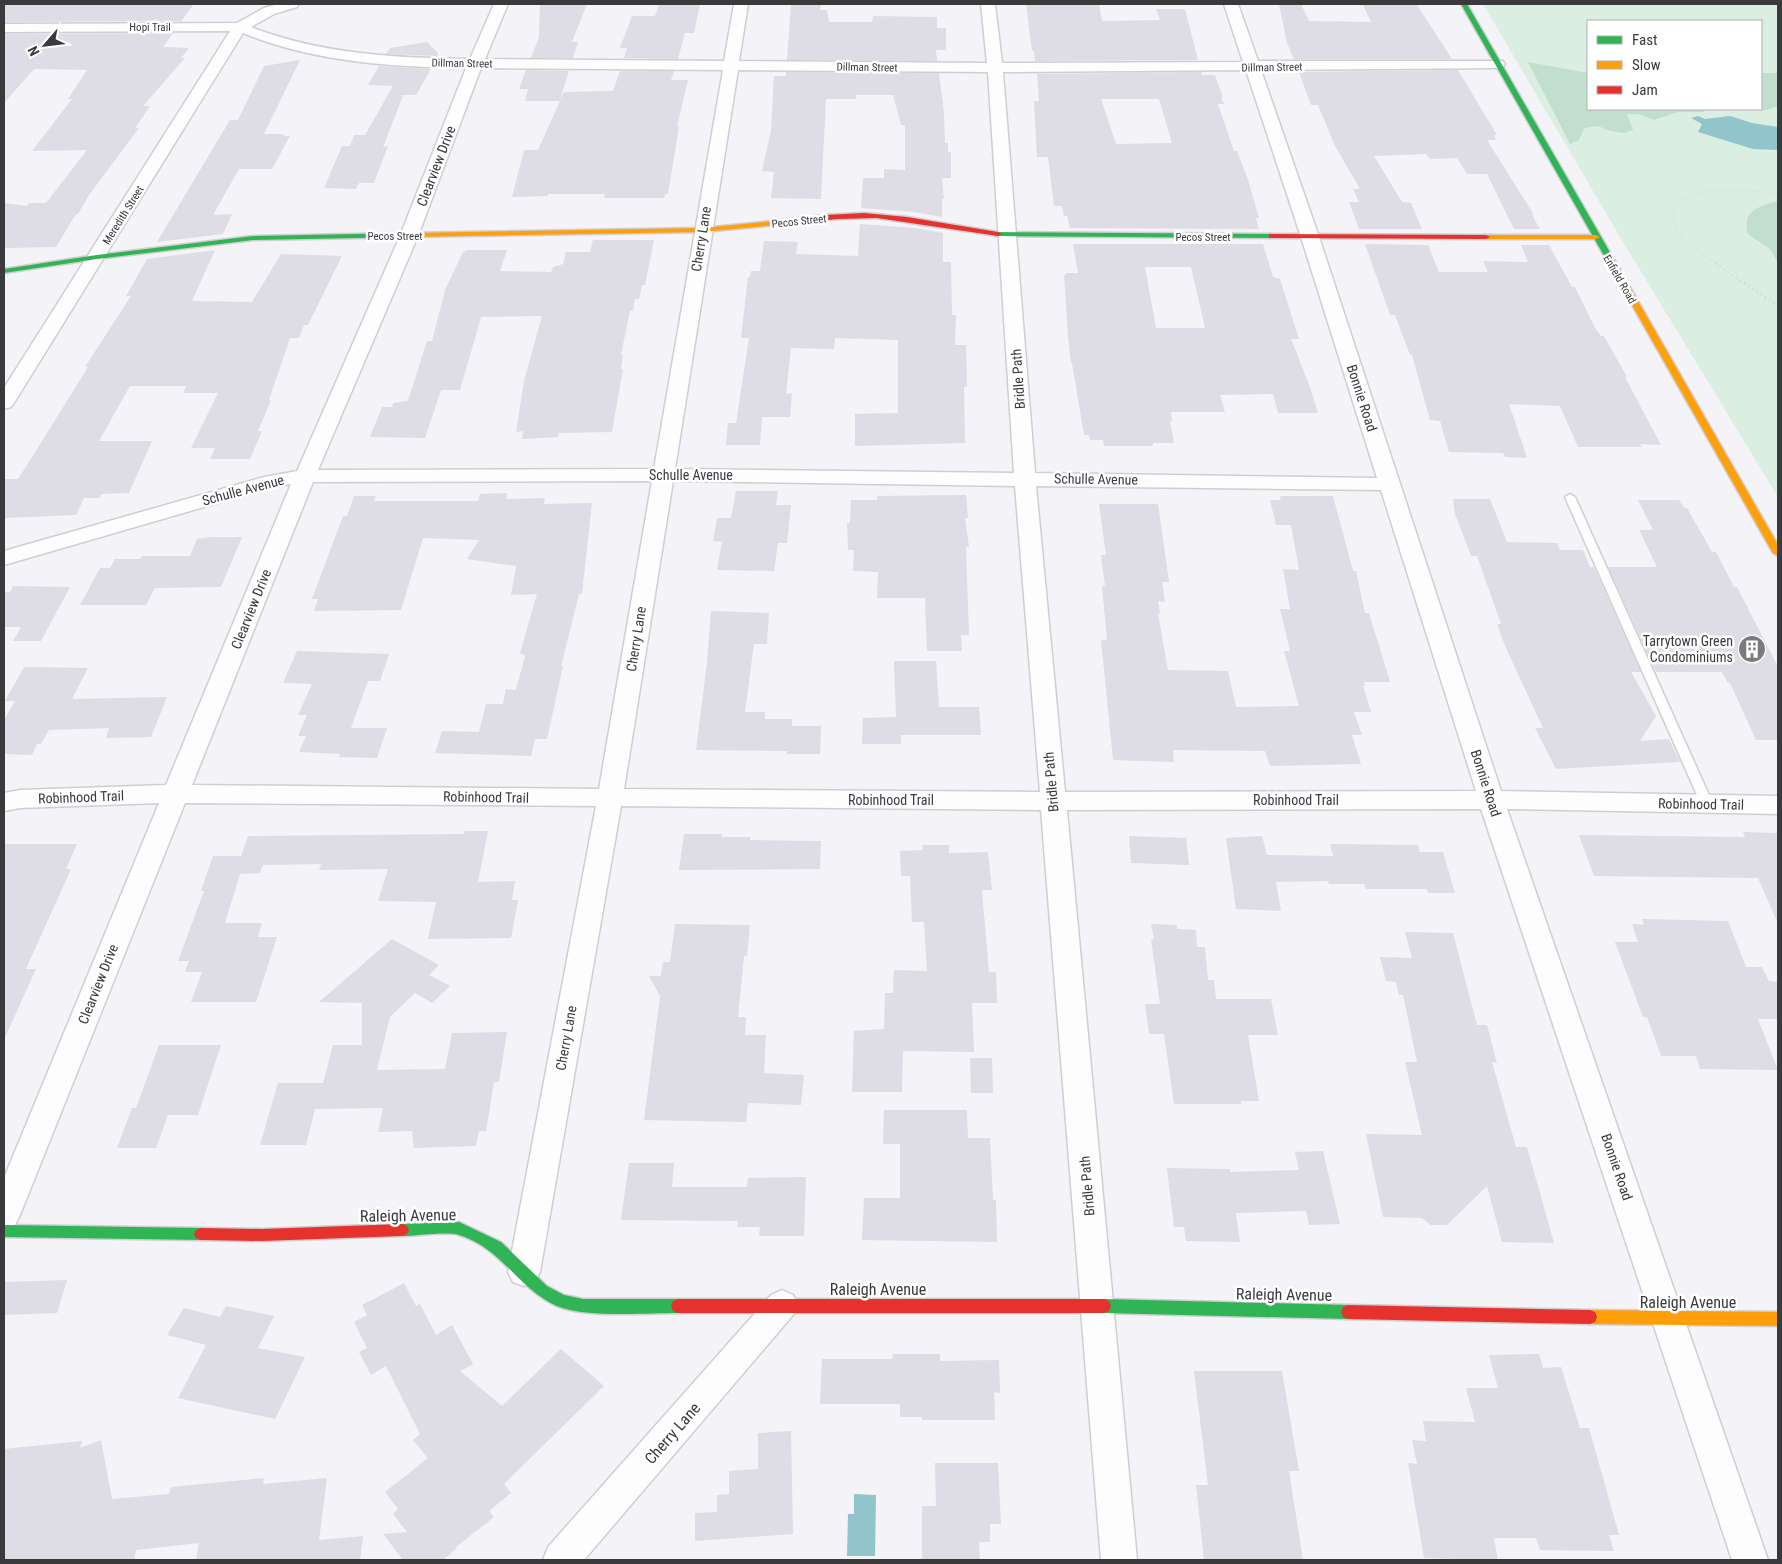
<svg xmlns="http://www.w3.org/2000/svg" width="1782" height="1564" font-family="'Roboto Condensed',sans-serif">
<style>
.green{fill:#dbeee2;fill-rule:evenodd}
.forest{fill:#c2decc}
.water{fill:#91c5cb}
.building{fill:#dedce5;fill-rule:evenodd}
.lines{fill:none;stroke-linecap:round;stroke-linejoin:round}
.lane-casing{stroke:#cfced2;stroke-width:3}
.street-casing{stroke:#cfced2;stroke-width:3}
.fast-casing{stroke:#cfced2;stroke-width:3}
.slow-casing{stroke:#cfced2;stroke-width:3}
.jam-casing{stroke:#cfced2;stroke-width:3}
.path-far1{stroke:#dcdcdd;stroke-width:2;stroke-dasharray:1 2.5;stroke-linecap:butt}
.path{stroke:#dcdcdd;stroke-width:2.5;stroke-dasharray:2 3;stroke-linecap:butt}
.lane{fill:#fdfdfe;fill-rule:evenodd}
.street{fill:#fdfdfe;fill-rule:evenodd}
.fast{fill:#30b455;fill-rule:evenodd}
.slow{fill:#ff9f0a;fill-rule:evenodd}
.jam{fill:#e5322d;fill-rule:evenodd}
.labels{text-anchor:middle;stroke-width:5;stroke-linejoin:round;paint-order:stroke}
.far-street-label{font-size:11px;fill:#3a393c;stroke:#fff}
.street-label{font-size:14px;fill:#3a393c;stroke:#fff}
.poi-label{font-size:14px;fill:#3a393c;stroke:#fff;text-anchor:end}
.near-street-label{font-size:16px;fill:#3a393c;stroke:#fff}
</style>
<rect width="100%" height="100%" fill="#f4f3f7"/>
<path class="green" d="M1483,4H1778V497L1623,242ZM1588,21H1761V109H1588Z"/>
<path class="forest" d="M1528,62L1588,73V109H1704L1703,112H1678L1654,120L1638,114H1627L1633,130L1624,133L1610,131L1598,126L1584,128L1579,140L1570,144Z
M1761,73H1778V106L1766,110L1742,109H1761Z
M1773,202H1778V263L1770,249L1748,234C1742,212 1756,208 1773,202Z"/>
<path class="water" d="M1698,116L1705,119L1730,116L1752,123L1778,127V150L1753,149L1698,132L1702,124L1691,118Z
M854,1494L876,1495L875,1556H847L848,1514H854Z"/>
<path class="building" d="M4,4H194L181,21L4,22Z
M540,4H587L572,42H578L573,58H531L539,37Z
M659,4H700L694,33H685L678,59L624,58L627,48H620L632,16H655Z
M791,4H821L820,10H827L829,22H872L873,16L937,17V28H946V50H936L937,61L787,60Z
M1026,4H1099L1102,21L1160,20L1156,9H1185L1198,60L1035,61L1034,51H1032Z
M1279,4H1301L1309,21L1371,22L1363,5L1365,4L1417,5L1452,59H1294L1287,43Z
M173,33L163,47L189,48L181,58H185L143,106H150L135,128H139L89,195L78,214H76L56,247L4,248V203L27,206L29,203H46L87,150L32,151L72,99H68L87,70L34,69L4,103V34Z
M427,42L438,53L437,56L386,54L390,48Z
M300,60L264,134H284L283,136H290L272,169H239L213,215L232,214L223,234L157,242L230,120H238L264,66Z
M379,66L431,69L416,95H400L403,96L383,147L388,146L374,183H359L356,189L324,188L342,146H350L354,135H365L393,86L368,85Z
M526,70L569,71L560,100L564,92L613,91L620,71H674L671,80H688L677,127H679L668,194H665L664,198H604L605,194H548V196L512,197L524,150H538L560,101H525L528,89H519Z
M1458,70L1497,135H1494L1496,140H1487L1534,215H1532L1540,229H1514L1487,174H1467L1457,158L1430,159L1426,154L1374,156L1402,202L1411,203L1422,229H1359L1349,202H1359L1353,189H1360L1335,146L1318,105H1311L1299,72Z
M786,72L939,73L944,112L945,143H948V152H951V178H942L944,199H942V217L914,212L861,208L863,178H884V169L905,170V125H901L893,95H856V99H826L821,199L771,198L774,172L762,171L771,131L774,76H786Z
M1201,72L1202,75H1215L1223,97H1221L1224,104H1218L1234,151H1237L1248,180L1259,218H1256L1259,229L1070,228L1067,216H1064L1062,206H1054L1048,157H1037L1034,101H1039L1037,74ZM1101,99H1159L1172,143L1116,144Z
M860,224L914,228L943,233V262H951L952,315H956L955,345H966L967,387H964L965,443L855,446V414L898,413V340L835,338L834,349L791,348L786,394L792,393L790,417H762L760,445H726L728,423H736L749,338H741L748,277H750L751,271H760L764,241L798,242L796,254L858,256Z
M593,240H654L645,285H642L639,299H635L633,311H630L621,355H623L621,369H623L612,432L559,433L558,437L522,439L523,431L516,432L524,381L542,316L481,317L460,390H441L425,438L370,437L382,407H392L393,403L408,401L427,341H432L445,290L463,252L468,250H507L500,271L551,272L553,267L563,264L566,252H590Z
M1073,244H1263L1273,277L1280,279L1299,339H1291L1310,387L1318,413H1278L1273,394L1220,395L1225,412H1171L1172,421H1170L1174,443H1153V446H1104L1103,440H1090L1089,435H1084L1072,363H1071L1068,336L1064,275H1066L1065,273H1078ZM1145,267H1191L1205,328H1156Z
M1365,244L1428,245L1439,272H1488L1483,261L1528,262L1521,245H1549L1572,287H1575L1595,328L1601,336H1604L1627,377H1625L1661,445L1640,444L1642,447H1578L1560,406L1509,404L1527,458L1505,457L1503,453L1449,452L1440,421L1430,420L1412,355H1410L1395,315H1390Z
M215,250L192,301L252,302L281,254L342,256L308,325H304L299,338H290L269,400H271L258,431H262L250,459H210L215,448H191L218,393H183L186,386H130L99,441H152L129,493L101,494L100,498H84L76,515L4,518V479H18L34,454L88,367H85L131,296H126L147,259Z
M736,491H778L776,505H791L787,543H778L774,571L717,570L722,542L713,541L717,518H731Z
M507,493L506,499L545,498L544,504L592,503L582,594H579L561,666H563L547,739H535L531,756L435,753L442,731L479,732L486,704H503L506,689L516,690L525,656L520,653L537,594L511,595L516,566L467,559L479,540L423,538L401,610L314,611L318,599H312L343,516H347L354,496H376L374,501H478L480,494Z
M966,495L968,518H965L969,547H966L969,635H961L962,651H927L925,598H877L878,572L853,571L854,550H848L847,523H850L851,500H877V496Z
M1280,496H1333L1353,571H1356L1365,613H1369L1390,682H1364L1365,686H1363L1371,712H1354L1362,735H1352L1361,764L1270,766L1265,751L1173,750L1174,762L1113,760L1101,640H1107L1102,586H1105L1101,555H1106L1099,504H1158L1169,582H1162L1165,602L1158,601L1160,614H1158L1168,670L1228,671L1236,707L1299,706L1284,651H1290L1280,609H1290L1283,569L1299,570L1291,525H1276L1270,500H1281Z
M1453,499H1490L1507,542L1557,543L1560,550H1583L1590,567H1594L1641,672H1631L1656,716L1640,741L1669,739L1680,762L1556,769L1535,728H1543L1505,646L1497,624H1501L1477,556H1471L1455,514Z
M1638,500H1679L1684,508H1687L1712,552H1716L1734,587H1737L1778,667V740H1756L1730,683H1728L1722,672H1656L1608,567H1657L1639,530H1653Z
M212,537H242L221,587L155,588L146,605H80L100,568H110L115,559H140L142,556H190L197,539Z
M13,586L70,587L41,641H13L21,627H4V592H10Z
M711,611L769,613L767,644H754L745,712H765V719H792V726H821L820,754H787V751L696,750L707,663Z
M297,651L389,654L380,681H368L351,728H387L377,758L339,757L340,754L299,752L306,736H298L307,715H298L312,684L283,683Z
M894,661H936L939,707H979L981,735H901V744H862L863,718L896,717Z
M24,667L88,668L72,699L167,697L151,737L106,738L109,728L49,730L41,744H37L32,755L4,754V720L15,701H5Z
M465,831H488L478,882L515,881L512,900H518L511,938L428,939L436,902L378,901L388,869L319,870L321,864L263,865L260,873L240,874L225,923H262L258,937H277L256,1002H191L202,972H185L189,961H178L204,891H201L213,856H241L248,836L464,834Z
M1743,832L1778,833V924L1758,878L1594,876L1579,835L1745,837Z
M684,834H722V837H750V840L821,841L820,869L679,870Z
M1129,836L1186,838L1189,865L1131,863Z
M1262,836L1267,855L1333,856L1330,844L1418,845L1420,852H1443L1455,893H1428L1427,889H1366L1364,884H1329L1328,881L1276,882L1281,911L1236,909L1226,838Z
M4,844H77L66,869H71L26,969H36L4,1040Z
M922,845H949V853L988,852L992,890H982L989,972H996L997,1003H972L974,1052L903,1051L902,1092H852L854,1031L884,1029L885,993H893L894,970L927,971L924,922H912L910,876H901L900,851L923,850Z
M1642,919L1728,921L1746,967H1762L1769,981L1778,982V1019H1758L1778,1070L1700,1069L1696,1056H1661L1647,1017H1643L1615,942H1638L1632,924L1644,925Z
M675,924L750,925L747,956H744L738,1017H746L745,1035H766L764,1073L804,1075L801,1105L748,1103L746,1122L644,1120L660,996L649,976H661L663,962H670Z
M1151,924L1177,925V929L1196,930L1197,947H1205L1208,980H1214L1216,999H1271L1278,1035H1248L1259,1101H1241V1104H1174L1164,1034H1149L1145,1004H1160L1151,939H1154Z
M1405,932L1453,933L1477,1025H1487L1497,1063L1492,1062L1516,1147H1527L1554,1243L1502,1242L1487,1186L1447,1225H1431L1422,1218L1383,1217L1366,1134L1422,1135L1405,1062H1417L1403,995H1399L1396,982L1386,981L1380,957L1412,958Z
M392,939L439,965L429,975L450,986L432,1003L415,993L390,1017L377,1070L445,1069L452,1033L507,1032L499,1082H494L486,1131H479L476,1146L414,1148L412,1131L378,1132L383,1108L315,1109L306,1145H260L278,1083H323L333,1045H362V1003L319,1002Z
M159,1045H221L198,1115H168L156,1148H117L132,1108H136Z
M970,1058H992L993,1093H971Z
M884,1110H967L968,1138H990L993,1200H996L997,1242L862,1240L864,1198H900V1144H883Z
M1323,1151L1340,1224L1309,1225L1306,1211L1236,1213L1240,1242L1186,1241L1184,1227H1174L1167,1168L1230,1169V1172L1299,1170L1295,1152Z
M629,1163H674L672,1187H747L748,1178L806,1177L804,1236H759L760,1227H737L738,1221L621,1220Z
M67,1280L57,1313L4,1315V1282Z
M404,1283L416,1306L420,1304L436,1335L452,1325L473,1364L460,1371L502,1406L561,1349L604,1386L504,1484L511,1493L489,1511L494,1517L456,1547L457,1548L443,1560H403L383,1534L407,1532L393,1514L398,1509L385,1492L428,1458L413,1440L420,1434L386,1366L371,1375L359,1352L367,1348L354,1322L367,1315L362,1305Z
M226,1306L274,1316L258,1348L305,1357L275,1419L178,1398L206,1345L167,1335L184,1308L220,1317Z
M893,1354H940V1361L999,1360L1000,1393L994,1392L995,1420H922V1417H900V1404H820L822,1359H892Z
M1539,1354L1543,1368L1561,1367L1580,1428H1589L1619,1535H1609L1614,1551L1540,1550L1536,1538H1494L1498,1560L1424,1558L1408,1463L1417,1464L1412,1440L1426,1441L1423,1421L1475,1422L1466,1388H1498L1489,1355Z
M1194,1371H1282L1299,1471H1289L1303,1560H1204L1196,1485H1208Z
M791,1431L793,1534L695,1541V1513L717,1512V1495L729,1494V1471L758,1469V1433Z
M101,1440L112,1499L169,1494L171,1487L264,1478L263,1484L327,1478L319,1540L363,1536L360,1560H196L199,1543L136,1550L134,1560H4V1449L82,1441L80,1448Z
M935,1463H998L1001,1524H990V1542H979L980,1560H922V1506H936Z"/>
<g class="lines">
<g class="lane-casing">
<path id="lane" d="M1570,494L1575,497L1713,804L1711,807H1703L1701,804L1565,497Z"/>
</g>
<g class="street-casing">
<path id="street" d="M278,4H299L297,7L274,14L251,27C320,54 397,58 470,59L494,4H508L485,59L724,61L734,4H748L739,61L987,63L981,4H995L1002,63L1243,62L1224,4H1238L1258,61H1503L1505,64L1503,67L1498,68L1261,70L1319,237L1501,791L1778,796V814L1507,809L1768,1560H1732L1481,809L1067,810L1137,1560H1101L1041,810L621,806L540,1272L535,1282L524,1286L513,1282L508,1272L596,806L185,803L20,1215L15,1225L4,1228V1178L159,803L20,808L4,811V793L20,790L166,785L291,484L273,487L4,565V551L264,477L297,471L400,236L466,68C392,67 313,62 243,33L14,403L11,407L4,409V388L230,31L4,32V24L237,23L264,8ZM481,68L723,70L654,469L318,470L418,236ZM738,70L988,72L1014,473L675,469ZM1246,70L1301,237L1377,478L1035,473L1003,72ZM652,481L599,789L192,785L313,482ZM673,481L1015,486L1040,792L624,789ZM1036,486L1381,490L1476,791L1065,792Z
M782,1290L793,1295L798,1305L793,1315L584,1560H543L548,1547L771,1295Z"/>
</g>
<g class="fast-casing">
<path id="fast" d="M1461,4H1467L1619,268L1618,270L1611,268Z
M995,232L1272,234L1276,236L1272,238L998,236H995Z
M407,233L411,235L410,237L253,240L97,259L4,273V269L97,255L253,236Z
M459,1222L501,1242L547,1286L564,1295L583,1299H678L683,1301L685,1306L683,1311L678,1313C646,1313 585,1318 557,1306C518,1289 502,1248 459,1235C448,1231 415,1236 402,1236L397,1234L395,1230L397,1226L402,1224Z
M4,1225L201,1228L206,1230L208,1234L206,1238L201,1240L4,1237Z
M1104,1299L1348,1305L1353,1307L1355,1312L1353,1317L1348,1319L1104,1313L1099,1311L1097,1306L1099,1301Z"/>
</g>
<g class="slow-casing">
<path id="slow" d="M773,221L777,223L776,225L702,232L407,237L403,235L407,233L702,228Z
M1483,235H1596L1600,237L1596,239H1486L1482,237Z
M1612,266L1619,268L1778,545V556L1773,553L1611,268Z
M1590,1310L1778,1312V1326L1590,1324L1585,1322L1583,1317L1585,1312Z"/>
</g>
<g class="jam-casing">
<path id="jam" d="M864,213L907,217L998,232L1002,234L998,236L877,218L838,219L773,225L769,223L773,221L825,215Z
M1269,234L1486,235L1490,237L1486,239L1272,238H1269Z
M402,1224L407,1226L409,1230L407,1234L402,1236L262,1241L201,1240L196,1238L194,1234L196,1230L201,1228L262,1229Z
M678,1299H1104L1109,1301L1111,1306L1109,1311L1104,1313H678L673,1311L671,1306L673,1301Z
M1348,1305L1590,1310L1595,1312L1597,1317L1595,1322L1590,1324L1348,1319L1343,1317L1341,1312L1343,1307Z"/>
</g>
<path class="path-far1" d="M1717,264L1684,241C1675,228 1671,216 1675,201C1708,186 1743,190 1778,193"/>
<path class="path" d="M1715,263L1778,306"/>
<use href="#lane" class="lane"/>
<use href="#street" class="street"/>
<use href="#fast" class="fast"/>
<use href="#slow" class="slow"/>
<use href="#jam" class="jam"/>
</g>
<defs>
<g id="building-disc" transform="scale(1.4375)"><circle r="9.5" fill="#7b7a7d" stroke="#fff"/><path d="M-4-6H4V6H1V3H-1V6H-4ZM-2.5-4.3h1.7v1.8h-1.7ZM.8-4.3h1.7v1.8H.8ZM-2.5-1h1.7V.8h-1.7ZM.8-1h1.7V.8H.8Z" fill="#fff"/></g>
</defs>
<g fill-rule="evenodd">
<use href="#building-disc" x="1752" y="649"/>
</g>
<g class="labels">
<g class="far-street-label">
<text x="150" y="31">Hopi Trail</text>
<text transform="translate(462 63) rotate(1)" y="4">Dillman Street</text>
<text transform="translate(867 67) rotate(1)" y="4">Dillman Street</text>
<text transform="translate(1272 67) rotate(-1)" y="4">Dillman Street</text>
<text transform="translate(123 215) rotate(-58)" y="4">Meredith Street</text>
<text transform="translate(799 221) rotate(-6)" y="4">Pecos Street</text>
<text x="395" y="240">Pecos Street</text>
<text x="1203" y="241">Pecos Street</text>
<text transform="translate(1620 279) rotate(60)" y="4">Enfield Road</text>
</g>
<g class="street-label">
<text transform="translate(436 166) rotate(-69)" y="5">Clearview Drive</text>
<text transform="translate(701 239) rotate(-81)" y="5">Cherry Lane</text>
<text transform="translate(1018 379) rotate(-94)" y="5">Bridle Path</text>
<text transform="translate(1362 398) rotate(72)" y="5">Bonnie Road</text>
<text x="691" y="480">Schulle Avenue</text>
<text transform="translate(1096 479) rotate(1)" y="5">Schulle Avenue</text>
<text transform="translate(243 490) rotate(-15)" y="5">Schulle Avenue</text>
<text transform="translate(251 609) rotate(-68)" y="5">Clearview Drive</text>
<text transform="translate(636 639) rotate(-81)" y="5">Cherry Lane</text>
<text transform="translate(1051 782) rotate(-95)" y="5">Bridle Path</text>
<text transform="translate(1486 783) rotate(72)" y="5">Bonnie Road</text>
<text transform="translate(81 797) rotate(-2)" y="5">Robinhood Trail</text>
<text transform="translate(486 797) rotate(1)" y="5">Robinhood Trail</text>
<text x="891" y="805">Robinhood Trail</text>
<text x="1296" y="805">Robinhood Trail</text>
<text transform="translate(1701 804) rotate(1)" y="5">Robinhood Trail</text>
<text transform="translate(98 984) rotate(-68)" y="5">Clearview Drive</text>
<text transform="translate(566 1038) rotate(-80)" y="5">Cherry Lane</text>
<text transform="translate(1617 1167) rotate(71)" y="5">Bonnie Road</text>
<text transform="translate(1087 1186) rotate(-95)" y="5">Bridle Path</text>
</g>
<g class="poi-label">
<text x="1733" y="646">Tarrytown Green<tspan x="1733" dy="16">Condominiums</tspan></text>
</g>
<g class="near-street-label">
<text transform="translate(408 1215) rotate(-1)" y="6">Raleigh Avenue</text>
<text x="878" y="1295">Raleigh Avenue</text>
<text transform="translate(1284 1294) rotate(1)" y="6">Raleigh Avenue</text>
<text x="1688" y="1308">Raleigh Avenue</text>
<text transform="translate(672 1433) rotate(-49)" y="6">Cherry Lane</text>
</g>
</g>
<rect width="1782" height="1564" fill="none" stroke="#3a393c" stroke-width="10"/>
<rect x="1587" y="20" width="175" height="90" fill="#ffffff" stroke="#b0b0b1"/>
<rect x="1597" y="36" width="25" height="8" fill="#30b455" stroke="#b0b0b1"/>
<text x="1632" y="45" font-size="15" fill="#3a393c">Fast</text>
<rect x="1597" y="61" width="25" height="8" fill="#ff9f0a" stroke="#b0b0b1"/>
<text x="1632" y="70" font-size="15" fill="#3a393c">Slow</text>
<rect x="1597" y="86" width="25" height="8" fill="#e5322d" stroke="#b0b0b1"/>
<text x="1632" y="95" font-size="15" fill="#3a393c">Jam</text>
<g transform="translate(45 45) rotate(242)" stroke="#ffffff" stroke-width="4" paint-order="stroke">
<path d="M0-4L9 19L0 12L-9 19Z" fill="#3a393c"/>
<text y="-8" font-size="14" font-weight="bold" text-anchor="middle" fill="#3a393c">N</text>
</g>
</svg>
